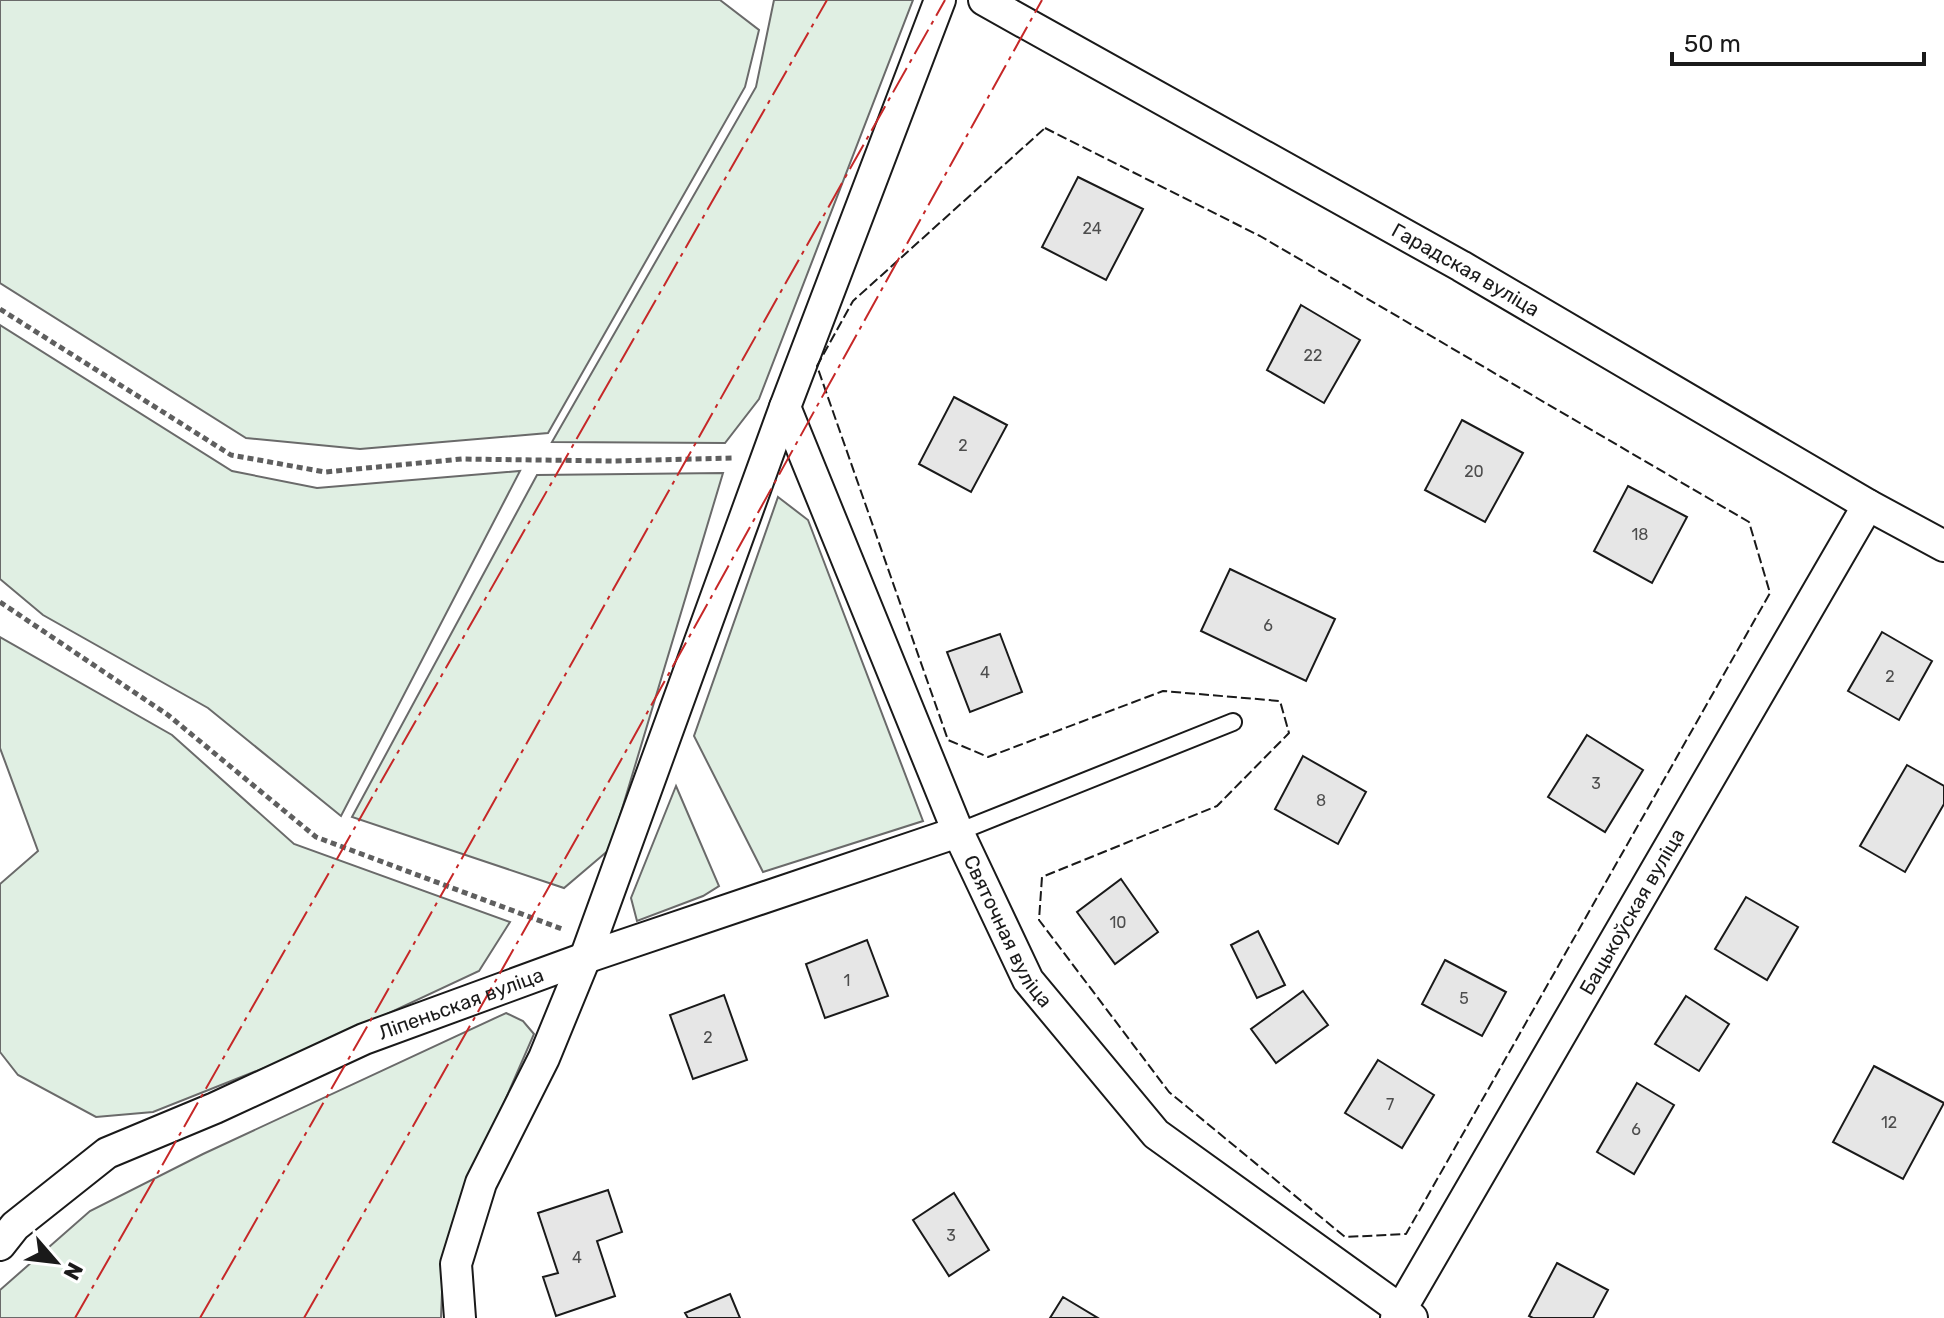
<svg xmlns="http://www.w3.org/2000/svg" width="1944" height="1318" font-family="Rubik,sans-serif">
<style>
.green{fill:#e0efe3;stroke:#6a6a6a;stroke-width:2}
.building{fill:#e6e6e6;stroke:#1a1a1a;stroke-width:2}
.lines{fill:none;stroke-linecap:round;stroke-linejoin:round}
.lane-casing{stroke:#1a1a1a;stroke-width:20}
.street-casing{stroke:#1a1a1a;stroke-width:34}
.path{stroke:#5f5f5f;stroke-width:5;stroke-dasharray:6 4;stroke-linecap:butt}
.lane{stroke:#fff;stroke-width:16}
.street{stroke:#fff;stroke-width:30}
.fence{stroke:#1a1a1a;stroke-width:2;stroke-dasharray:10 4;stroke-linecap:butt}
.power{stroke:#c62828;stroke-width:2;stroke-dasharray:28 6 4 6;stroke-linecap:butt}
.labels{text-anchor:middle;stroke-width:6;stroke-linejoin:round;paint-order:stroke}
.number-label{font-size:16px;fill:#4d4d4d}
.street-label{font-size:20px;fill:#1a1a1a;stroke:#fff}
</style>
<rect width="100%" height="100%" fill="#fff"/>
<path class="green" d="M0,0H720L759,30L745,87L548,433L360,449L246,438L0,283Z
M774,0H913L759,399L725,443L552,442L756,87Z
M0,325L232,471L317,488L520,471L341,816L208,708L43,615L0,579Z
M723,473L610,849L564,888L352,817L537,475Z
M778,497L808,520L923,821L763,872L694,736Z
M0,637L172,735L294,844L510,922L479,971L312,1049L153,1112L96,1117L18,1075L0,1052V884L38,851L0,748Z
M676,786L719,886L703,896L637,921L631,898Z
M506,1013L523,1021L534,1034L469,1183L443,1267L441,1318H0V1290L90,1211L203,1154Z"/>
<path class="building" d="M1078,177L1143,209L1106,280L1042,247Z
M1301,305L1360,340L1324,403L1267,370Z
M954,397L1007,425L971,492L919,464Z
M1462,420L1523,453L1485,522L1425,490Z
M1628,486L1687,517L1652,583L1594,551Z
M1230,569L1335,619L1306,681L1201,631Z
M1882,632L1932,661L1899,720L1848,691Z
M1000,634L1022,692L970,712L947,652Z
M1587,735L1643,770L1605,832L1548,797Z
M1303,756L1366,792L1338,844L1275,809Z
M1907,765L1944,786V804L1905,872L1860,846Z
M1121,879L1158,932L1115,964L1077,912Z
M1746,897L1798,927L1767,980L1715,949Z
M1258,931L1285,985L1257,998L1231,945Z
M867,940L888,996L825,1018L806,964Z
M1445,960L1506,992L1482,1036L1422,1004Z
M1303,991L1328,1025L1276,1063L1251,1029Z
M724,995L747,1060L693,1079L670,1015Z
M1686,996L1729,1024L1699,1071L1655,1044Z
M1378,1060L1434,1095L1402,1148L1345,1113Z
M1874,1066L1944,1103L1903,1179L1833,1142Z
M1637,1083L1674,1105L1634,1174L1597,1152Z
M608,1190L622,1232L597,1241L615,1296L556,1316L543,1277L558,1273L538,1213Z
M954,1193L989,1250L949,1276L913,1220Z
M1557,1263L1608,1290L1593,1318H1533L1529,1316Z
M730,1294L740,1318H688L685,1313Z
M1063,1297L1098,1318H1050Z"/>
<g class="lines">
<g class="lane-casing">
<path id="lane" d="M958,832L1233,722"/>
</g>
<g class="street-casing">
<g id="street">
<path id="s1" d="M984,0L1461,266L1868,505L1944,546"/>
<path id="s2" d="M785,407L958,832L1028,980L1156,1134L1412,1318"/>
<path id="s3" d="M0,1245L15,1226L107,1153L215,1108L364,1039L585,958L958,832"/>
<path d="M460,1318L456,1264L481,1183L544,1058L585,958L785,407L940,0"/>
<path id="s4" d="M1396,1318L1868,505"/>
</g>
</g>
<path class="path" d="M0,309L231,455L325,472L462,459L613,461L734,458
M0,602L168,715L316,837L562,929"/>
<use href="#lane" class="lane"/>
<use href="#street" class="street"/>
<path class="fence" d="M1045,128L1260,236L1749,522L1770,593L1406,1234L1345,1237L1169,1092L1039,920L1042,877L1217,806L1289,733L1280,701L1163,691L988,757L948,740L817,366L853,301Z"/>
<path class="power" d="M75,1318L827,0
M200,1318L376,1011L945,0
M304,1318L621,760L1042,0"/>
</g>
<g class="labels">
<g class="number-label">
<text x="1092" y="234">24</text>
<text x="1313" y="361">22</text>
<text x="963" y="451">2</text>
<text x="1474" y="477">20</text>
<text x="1640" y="540">18</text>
<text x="1268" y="631">6</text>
<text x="985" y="678">4</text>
<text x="1890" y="682">2</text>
<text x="1596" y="789">3</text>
<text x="1321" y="806">8</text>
<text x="1118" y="928">10</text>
<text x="847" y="986">1</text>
<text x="1464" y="1004">5</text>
<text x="708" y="1043">2</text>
<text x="1390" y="1110">7</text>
<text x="1889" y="1128">12</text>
<text x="1636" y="1135">6</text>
<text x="951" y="1241">3</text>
<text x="577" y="1263">4</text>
</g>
<g class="street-label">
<text dy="7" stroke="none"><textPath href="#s1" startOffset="552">Гарадская вуліца</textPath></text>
<text dy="7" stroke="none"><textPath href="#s4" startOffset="470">Бацькоўская вуліца</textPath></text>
<text dy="7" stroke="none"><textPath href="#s2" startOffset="570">Святочная вуліца</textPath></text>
<text dy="7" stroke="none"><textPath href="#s3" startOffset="526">Ліпеньская вуліца</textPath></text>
</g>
</g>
<g transform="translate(56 1262) rotate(118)" stroke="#ffffff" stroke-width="6" paint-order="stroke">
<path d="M0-6L14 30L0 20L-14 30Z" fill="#1a1a1a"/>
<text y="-12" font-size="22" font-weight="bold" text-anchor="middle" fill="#1a1a1a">N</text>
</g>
<path d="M1672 52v12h252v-12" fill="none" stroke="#1a1a1a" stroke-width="4"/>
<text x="1684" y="52" font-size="24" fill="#1a1a1a" stroke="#ffffff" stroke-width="6" paint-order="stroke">50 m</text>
</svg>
